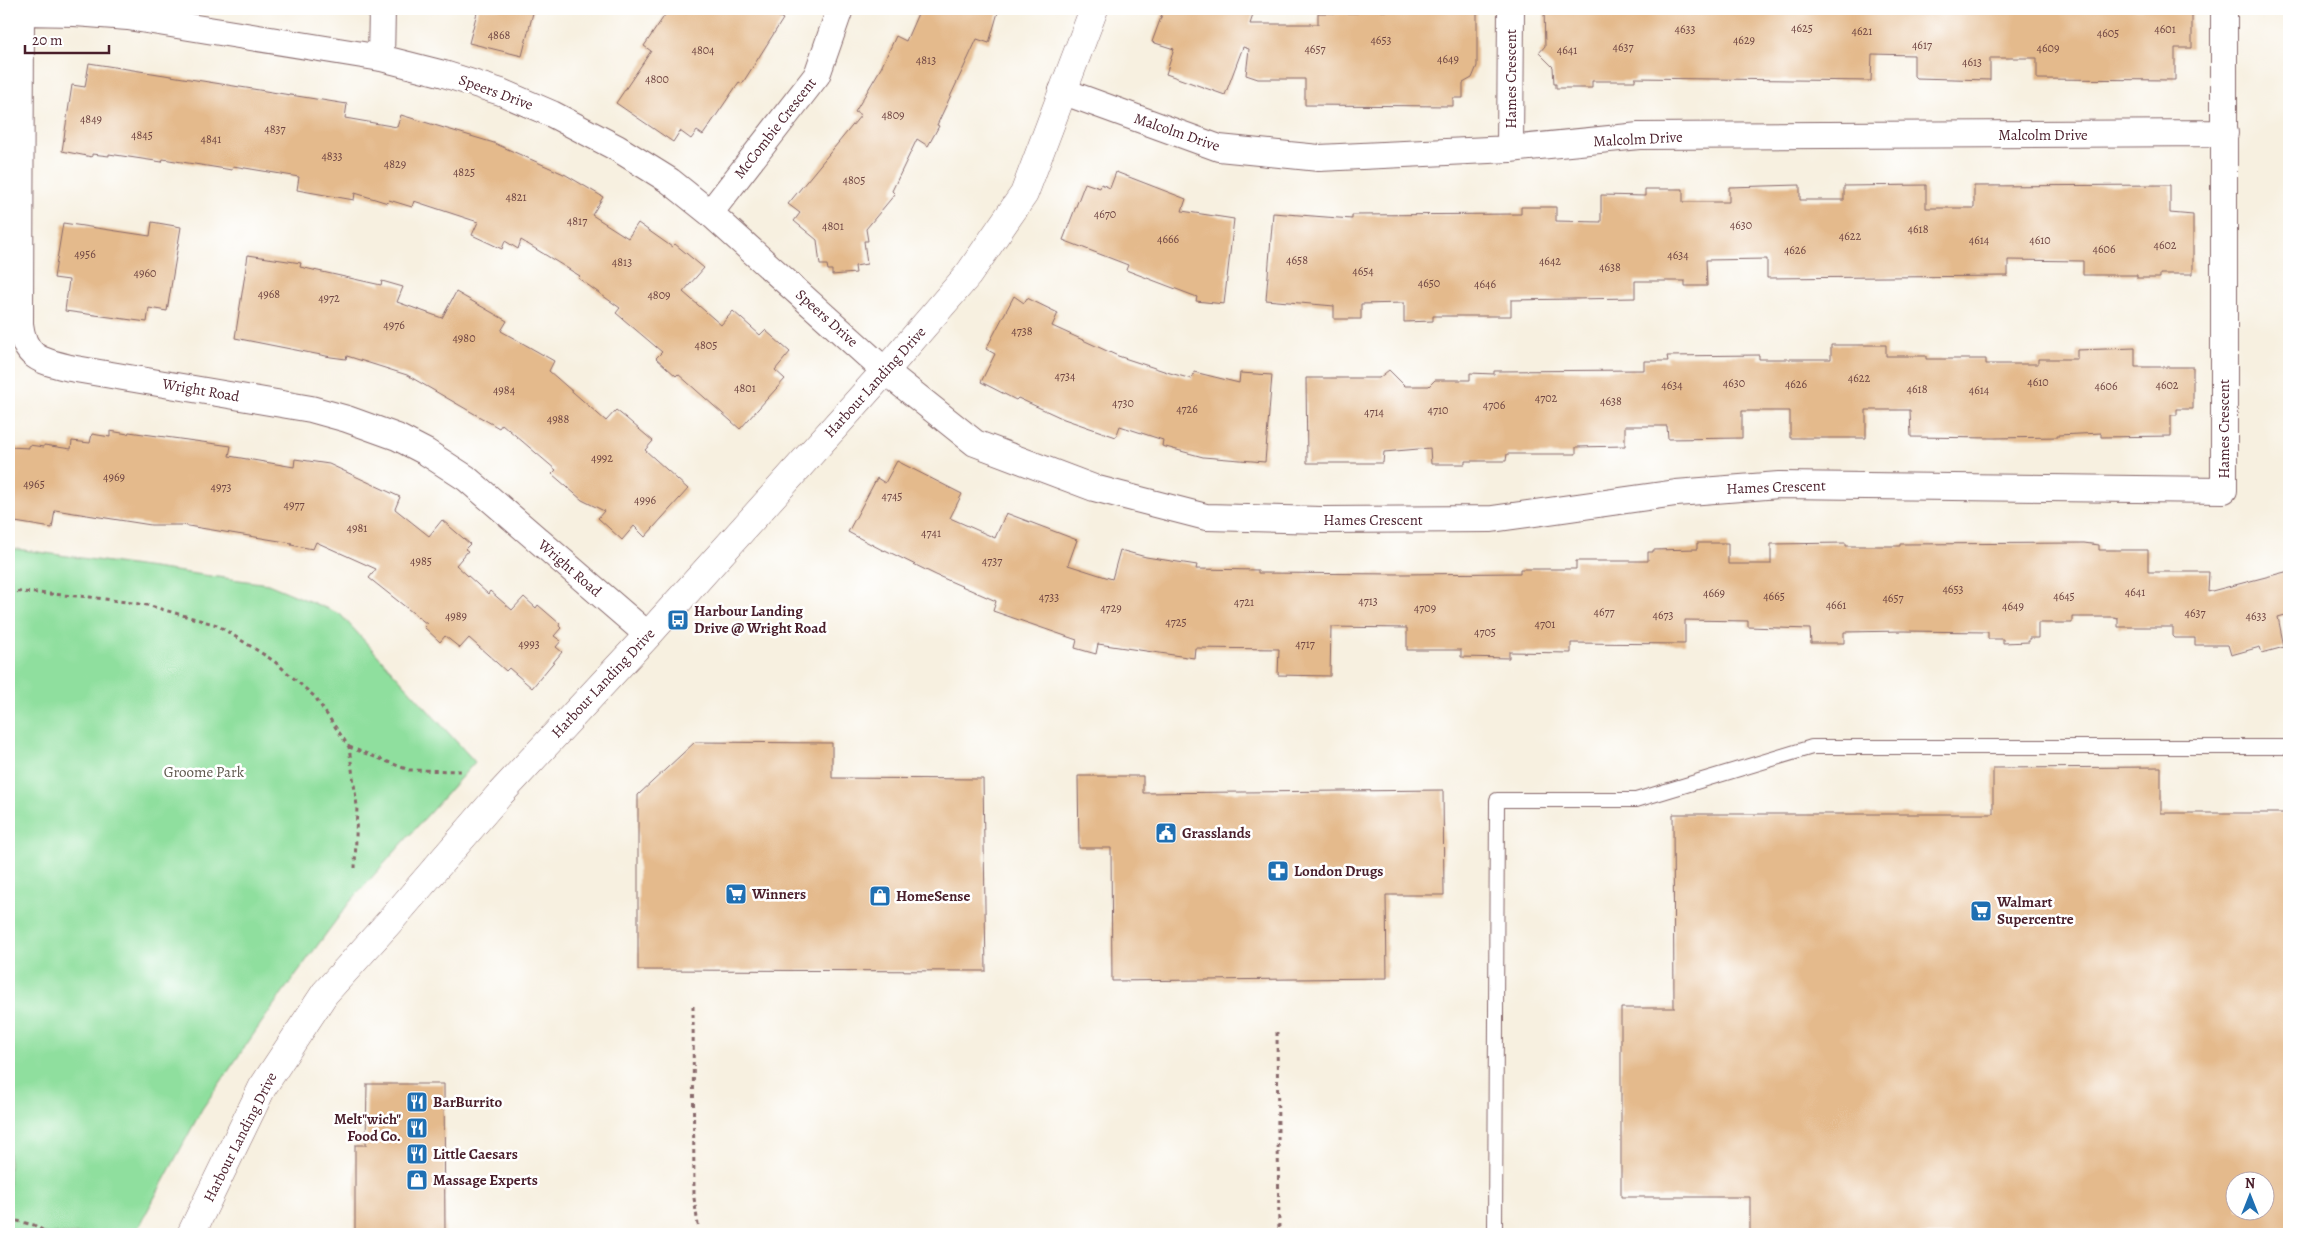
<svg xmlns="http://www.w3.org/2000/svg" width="2298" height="1243" font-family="Alegreya,serif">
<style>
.green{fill:#8fdf9e;stroke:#6c7f64}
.building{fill:#e4ba8c;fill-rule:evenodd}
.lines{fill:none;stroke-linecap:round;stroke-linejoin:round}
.service-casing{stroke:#87686a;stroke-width:16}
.minor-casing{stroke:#87686a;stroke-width:28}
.tertiary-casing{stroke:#87686a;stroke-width:29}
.path{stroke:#87686a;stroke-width:3;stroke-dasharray:4 4;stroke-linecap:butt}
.service{stroke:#fff;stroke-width:14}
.minor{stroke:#fff;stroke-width:26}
.tertiary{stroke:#fff;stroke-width:28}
.labels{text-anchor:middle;stroke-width:5;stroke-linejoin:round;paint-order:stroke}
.number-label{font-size:12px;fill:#704643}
.street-label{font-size:15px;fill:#4a1f2b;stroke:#fff}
.poi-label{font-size:15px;font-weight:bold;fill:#4a1f2b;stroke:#fff;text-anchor:start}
.park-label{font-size:15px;fill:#5f594e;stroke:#fff}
</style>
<rect width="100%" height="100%" fill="#fff"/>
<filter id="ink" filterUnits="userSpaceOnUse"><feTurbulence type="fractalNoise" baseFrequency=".02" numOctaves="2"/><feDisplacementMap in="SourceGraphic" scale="10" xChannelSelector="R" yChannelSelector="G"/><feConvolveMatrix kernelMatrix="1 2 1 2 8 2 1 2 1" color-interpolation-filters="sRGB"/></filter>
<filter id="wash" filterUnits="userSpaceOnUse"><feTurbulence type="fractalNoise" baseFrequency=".0096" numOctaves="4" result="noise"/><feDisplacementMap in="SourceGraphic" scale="20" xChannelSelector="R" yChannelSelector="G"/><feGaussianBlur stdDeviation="1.12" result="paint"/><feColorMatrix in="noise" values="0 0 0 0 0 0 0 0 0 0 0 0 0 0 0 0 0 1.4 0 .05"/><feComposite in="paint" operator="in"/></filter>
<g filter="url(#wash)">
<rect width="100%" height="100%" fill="#f7f0e0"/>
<path class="green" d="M9,548L268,584L340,614L475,762L349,903L280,996L202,1109L135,1234H9Z"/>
<g id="blocks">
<path class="building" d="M478,9H534L522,56L469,43Z
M669,9H766L783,19L742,84L739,82L703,135L697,131L691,139L680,131L673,142L616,103L651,51L644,46Z
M920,9H999L989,43L977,39L937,125L939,126L928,146L917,139L892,191L895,194L866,229L868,241H864L867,264L855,266L856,273L832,275V270H828L827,265H820L817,240L794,221L800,213L788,204L861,115L855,112L881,68L896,36L906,41Z
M1164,9H1255L1250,24H1318V13H1358V9H1381V11H1477V66L1472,78L1463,83V98H1453V106L1305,105V79H1258L1246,75L1249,49L1243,47L1225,95L1166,74L1174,49L1152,42Z
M1544,9H2192V48H2175V80L2037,79V58H1990V80L1916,78L1914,76V55L1872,54L1871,81L1635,78V81H1592V88H1556V84H1554L1553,67L1539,53L1545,46Z
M89,63L347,104L345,118L397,127L401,115L494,143L566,175L603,197L592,215L628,238L638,223L672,247L675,244L704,268L683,292L721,325L733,311L760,335L765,330L790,352L775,370L785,379L740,429L678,374L676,376L656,358L662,352L616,313L620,308L578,278L580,276L521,240L518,249L505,241L502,249L472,235L478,222L414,201L412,207L389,200L388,203L355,193L354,200L297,190L299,177L233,166L232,170L163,159L162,162L109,154V156L92,154V157L62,151L72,85L85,87Z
M1116,172L1186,199L1182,211L1234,219L1224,304L1196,301L1197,297L1126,270L1128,265L1063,240L1085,183L1100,188L1101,184L1110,188Z
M1800,185V200H1844V186L1926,185V208H1974V186L2170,185V213L2193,215V274H2160V278H2137V275H2083V261L2008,260V276L1767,278V259L1706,260L1707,286H1685V281H1635V298L1511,300V316H1433V321L1404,322V303L1361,304V319H1334V306L1266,300L1273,213L1352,219V215L1521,214V207H1556V221L1601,222V195L1645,196V189H1683V202H1729V187Z
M152,222L181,227L167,311L149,308L147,322L65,311L69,280L54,278L63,223L150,236Z
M248,255L301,263L300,267L381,285L382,281L403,287L397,302L442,318L456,292L507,321L501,331L554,361L549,371L606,421L616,410L626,418L653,441L645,450L688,489L645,537L634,526L622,540L598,518L604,511L582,500L552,474L556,470L502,424L499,428L407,375L347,356L346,359L331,357L235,338Z
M1014,296L1024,303L1027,298L1058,313L1052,326L1118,356L1170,373L1192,379L1194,372L1239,383L1240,373L1272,375L1265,462L1203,457L1162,446L1163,440L1120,426L1116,437L1064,419L1018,398L1016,400L981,382L995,354L986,349Z
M1831,345H1886V356H1926V359H1986V364H2038V359H2077V350L2135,348V367H2193V409H2177V415H2171V436L2101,437V433L2058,435V437L1994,438L1911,437L1910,410H1866V438H1790V411H1742V438L1668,439L1667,426H1625V446L1576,447V454H1507L1506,461H1465V464H1431L1430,448L1384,452L1383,463H1307L1306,378H1379L1389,370L1405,386H1429L1435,380H1470V373L1494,374V371L1644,370V361H1668L1667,356L1759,355V359H1831Z
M110,431L128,434L129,432L231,446L229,456L294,467L295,459L329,464L400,497L395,509L429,536L442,520L470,544L465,549L468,551L456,565L488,594L490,591L512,610L524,597L536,608L538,605L560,624L559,626L561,628L554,636L561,641L556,647L562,652L532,688L509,668L506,671L469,638L460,648L445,636L440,642L424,627L427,624L369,578L376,569L316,542L313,549L291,545L292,543L182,525H151L55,510L52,528L9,521V447L29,448V445L44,447V445L71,449L72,441L90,443L92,434L110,437Z
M897,461L962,494L950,518L995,538L1006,513L1077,540L1068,565L1112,579L1120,550L1146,557L1197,565L1196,569L1258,570V573L1401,574L1520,573V569H1576V561H1648V552H1653V550L1697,549V543H1728V564H1771V544L1846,543V546H1900V544L2084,543L2099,545V550H2148V572H2209L2208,592L2289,571V614L2278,617L2284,647L2262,653L2260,647L2231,655L2228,645H2195V638H2175L2173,636V627H2118V618L2114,617H2072V623H2038V638H2029V642L2003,643V639H1988V632L1904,631L1844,632V643H1811L1810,629L1748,627V621L1685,620V644L1571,643V653L1509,652V658L1461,657V650H1407V628L1331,627L1330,676L1278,675L1279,649L1195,648L1194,658L1098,644L1096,654L1075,648L1077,640L993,611L996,601L936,575L885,550L884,551L848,532L877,478L885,483Z
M695,742L832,743V778L983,779L986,971L638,970V795Z
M2161,767V813H2289V1234H1750V1197H1621V1008H1674L1673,814H1993V768ZM2236,1180H2266V1210H2236Z
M1078,776H1143V793L1443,790L1444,895H1386L1387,978L1112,981L1111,848H1079Z
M367,1084H444L445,1234H355V1145H366Z"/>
</g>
</g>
<g filter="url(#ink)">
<use href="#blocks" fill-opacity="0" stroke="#87686a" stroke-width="1"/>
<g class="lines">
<g class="service-casing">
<path id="service" d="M1495,1234L1497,800H1636L1812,747H2289"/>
</g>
<g class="minor-casing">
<path id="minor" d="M21,9L20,324C24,358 41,361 70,368L311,409L347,419L397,437L426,452L466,478L648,635
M21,12L75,13L128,17L381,58L444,74L501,92L552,114L617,148L670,181L710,213L885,371L975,443L1094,488L1206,517L1322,520L1492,519L1676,493L1779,485L2224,490V9
M381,58L382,9
M1062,91L1219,148L1319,158L1510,149L1639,136L2225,133
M1510,149L1511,9
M710,213L817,75L840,9"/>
</g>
<g class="tertiary-casing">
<path id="tertiary" d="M191,1234L262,1088L325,993L391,920L500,794L648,635L885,371L968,275L1024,194L1094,9"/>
</g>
<path class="path" d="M9,591L90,597L147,605L217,625L274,661L315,697L349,747L357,806L355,868
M349,747L409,770L462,771
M693,1006L694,1198L698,1225
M1277,1032L1279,1234
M9,1219L34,1225L49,1234"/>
<use href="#service" class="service"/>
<use href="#minor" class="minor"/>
<use href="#tertiary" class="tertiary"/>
</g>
</g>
<defs>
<g id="bus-square" transform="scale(1.125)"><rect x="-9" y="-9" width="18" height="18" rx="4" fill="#1f6fb2" stroke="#fff"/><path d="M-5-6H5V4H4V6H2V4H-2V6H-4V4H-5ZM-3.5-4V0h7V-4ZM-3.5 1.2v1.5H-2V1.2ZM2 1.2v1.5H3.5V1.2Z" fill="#fff"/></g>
<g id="civic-square" transform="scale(1.125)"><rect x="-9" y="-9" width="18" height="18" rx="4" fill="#1f6fb2" stroke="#fff"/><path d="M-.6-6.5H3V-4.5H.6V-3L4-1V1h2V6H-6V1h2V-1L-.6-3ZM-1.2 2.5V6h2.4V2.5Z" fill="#fff"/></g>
<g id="pharmacy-square" transform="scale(1.125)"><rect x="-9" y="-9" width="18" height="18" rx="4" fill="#1f6fb2" stroke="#fff"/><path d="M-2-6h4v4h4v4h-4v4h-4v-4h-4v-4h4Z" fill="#fff"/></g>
<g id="supermarket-square" transform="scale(1.125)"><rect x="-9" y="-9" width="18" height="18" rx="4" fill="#1f6fb2" stroke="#fff"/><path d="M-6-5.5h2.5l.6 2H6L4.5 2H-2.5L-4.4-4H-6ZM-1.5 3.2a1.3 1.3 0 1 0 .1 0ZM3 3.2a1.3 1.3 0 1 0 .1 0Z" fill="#fff"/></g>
<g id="shop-square" transform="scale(1.125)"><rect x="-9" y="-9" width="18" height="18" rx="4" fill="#1f6fb2" stroke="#fff"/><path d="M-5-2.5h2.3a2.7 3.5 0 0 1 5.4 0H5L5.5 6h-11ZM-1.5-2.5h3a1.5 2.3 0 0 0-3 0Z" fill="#fff"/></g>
<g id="restaurant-square" transform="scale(1.125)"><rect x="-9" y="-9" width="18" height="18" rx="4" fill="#1f6fb2" stroke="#fff"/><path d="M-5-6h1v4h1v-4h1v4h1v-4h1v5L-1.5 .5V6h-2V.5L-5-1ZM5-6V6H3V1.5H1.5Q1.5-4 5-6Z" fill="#fff"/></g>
</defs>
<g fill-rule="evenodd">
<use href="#bus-square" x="678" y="620"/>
<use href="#civic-square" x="1166" y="833"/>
<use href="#pharmacy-square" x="1278" y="871"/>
<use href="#supermarket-square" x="736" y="894"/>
<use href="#shop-square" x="880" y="896"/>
<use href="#supermarket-square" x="1981" y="911"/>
<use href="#restaurant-square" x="417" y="1102"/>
<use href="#restaurant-square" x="417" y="1128"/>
<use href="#restaurant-square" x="417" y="1154"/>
<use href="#shop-square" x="417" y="1180"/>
</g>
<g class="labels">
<g class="number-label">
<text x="1802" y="32">4625</text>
<text x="1685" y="33">4633</text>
<text x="2165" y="33">4601</text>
<text x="1862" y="35">4621</text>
<text x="2108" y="37">4605</text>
<text x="499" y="39">4868</text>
<text x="1381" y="44">4653</text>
<text x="1744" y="44">4629</text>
<text x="1922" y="49">4617</text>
<text x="1623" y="51">4637</text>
<text x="2048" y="52">4609</text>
<text x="1315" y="53">4657</text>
<text x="703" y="54">4804</text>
<text x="1567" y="54">4641</text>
<text x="1448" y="63">4649</text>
<text x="926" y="64">4813</text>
<text x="1972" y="66">4613</text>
<text x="657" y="83">4800</text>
<text x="893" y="119">4809</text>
<text x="91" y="123">4849</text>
<text x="275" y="133">4837</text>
<text x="142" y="139">4845</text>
<text x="211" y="143">4841</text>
<text x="332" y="160">4833</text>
<text x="395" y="168">4829</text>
<text x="464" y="176">4825</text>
<text x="854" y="184">4805</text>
<text x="516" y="201">4821</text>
<text x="1105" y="218">4670</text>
<text x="577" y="225">4817</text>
<text x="1741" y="229">4630</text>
<text x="833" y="230">4801</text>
<text x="1918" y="233">4618</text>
<text x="1850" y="240">4622</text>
<text x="1168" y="243">4666</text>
<text x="1979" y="244">4614</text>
<text x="2040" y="244">4610</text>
<text x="2165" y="249">4602</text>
<text x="2104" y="253">4606</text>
<text x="1795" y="254">4626</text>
<text x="85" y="258">4956</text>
<text x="1678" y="259">4634</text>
<text x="1297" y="264">4658</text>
<text x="1550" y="265">4642</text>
<text x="622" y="266">4813</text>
<text x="1610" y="271">4638</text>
<text x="1363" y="275">4654</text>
<text x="145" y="277">4960</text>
<text x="1429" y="287">4650</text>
<text x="1485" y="288">4646</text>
<text x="269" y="298">4968</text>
<text x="659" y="299">4809</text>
<text x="329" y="302">4972</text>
<text x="394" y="329">4976</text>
<text x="1022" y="335">4738</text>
<text x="464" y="342">4980</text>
<text x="706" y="349">4805</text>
<text x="1065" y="380">4734</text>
<text x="1859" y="382">4622</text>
<text x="2038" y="386">4610</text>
<text x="1734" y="387">4630</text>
<text x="1796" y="388">4626</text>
<text x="1672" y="389">4634</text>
<text x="2167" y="389">4602</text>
<text x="2106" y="390">4606</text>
<text x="745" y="392">4801</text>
<text x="1917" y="393">4618</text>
<text x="504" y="394">4984</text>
<text x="1979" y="394">4614</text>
<text x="1546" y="402">4702</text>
<text x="1611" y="405">4638</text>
<text x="1123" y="407">4730</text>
<text x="1494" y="409">4706</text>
<text x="1187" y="413">4726</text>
<text x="1438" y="414">4710</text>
<text x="1374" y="416">4714</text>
<text x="558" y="423">4988</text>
<text x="602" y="462">4992</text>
<text x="114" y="481">4969</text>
<text x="34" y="488">4965</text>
<text x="221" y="491">4973</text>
<text x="892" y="500">4745</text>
<text x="645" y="504">4996</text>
<text x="294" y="509">4977</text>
<text x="357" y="532">4981</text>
<text x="931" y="537">4741</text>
<text x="421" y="565">4985</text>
<text x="992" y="565">4737</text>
<text x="1953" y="593">4653</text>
<text x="2135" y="596">4641</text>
<text x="1714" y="597">4669</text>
<text x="1774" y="600">4665</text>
<text x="2064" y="600">4645</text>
<text x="1049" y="601">4733</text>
<text x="1893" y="602">4657</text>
<text x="1368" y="605">4713</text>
<text x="1244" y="606">4721</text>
<text x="1836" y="609">4661</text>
<text x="2013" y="610">4649</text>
<text x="1111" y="612">4729</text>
<text x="1425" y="612">4709</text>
<text x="1604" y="616">4677</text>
<text x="2195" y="617">4637</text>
<text x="1663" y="619">4673</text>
<text x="456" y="620">4989</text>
<text x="2256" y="620">4633</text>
<text x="1176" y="626">4725</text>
<text x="1545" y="628">4701</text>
<text x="1485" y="636">4705</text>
<text x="529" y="648">4993</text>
<text x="1305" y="648">4717</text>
</g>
<g class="street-label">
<text transform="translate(1511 79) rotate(-90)" y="5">Hames Crescent</text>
<text transform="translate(496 92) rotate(20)" y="5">Speers Drive</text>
<text transform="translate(775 128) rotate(-52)" y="5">McCombie Crescent</text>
<text transform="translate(1177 132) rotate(19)" y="5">Malcolm Drive</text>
<text x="2043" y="140">Malcolm Drive</text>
<text transform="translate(1638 139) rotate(-3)" y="5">Malcolm Drive</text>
<text transform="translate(827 318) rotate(42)" y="5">Speers Drive</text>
<text transform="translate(875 382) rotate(-48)" y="5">Harbour Landing Drive</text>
<text transform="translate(201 390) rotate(10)" y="5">Wright Road</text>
<text transform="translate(2224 429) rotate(-90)" y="5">Hames Crescent</text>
<text transform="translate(1776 487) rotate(-2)" y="5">Hames Crescent</text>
<text x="1373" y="525">Hames Crescent</text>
<text transform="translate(570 568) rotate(41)" y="5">Wright Road</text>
<text transform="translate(603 683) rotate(-47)" y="5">Harbour Landing Drive</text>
<text transform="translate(240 1137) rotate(-63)" y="5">Harbour Landing Drive</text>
</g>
<g class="poi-label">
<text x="694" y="616">Harbour Landing<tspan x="694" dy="17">Drive @ Wright Road</tspan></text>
<text x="1182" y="838">Grasslands</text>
<text x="1294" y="876">London Drugs</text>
<text x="752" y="899">Winners</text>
<text x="896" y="901">HomeSense</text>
<text x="1997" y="907">Walmart<tspan x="1997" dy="17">Supercentre</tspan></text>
<text x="433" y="1107">BarBurrito</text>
<text x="401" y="1124" text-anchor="end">Melt"wich"<tspan x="401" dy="17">Food Co.</tspan></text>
<text x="433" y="1159">Little Caesars</text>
<text x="433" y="1185">Massage Experts</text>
</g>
<g class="park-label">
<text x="204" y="777">Groome Park</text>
</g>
</g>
<rect width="2298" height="1243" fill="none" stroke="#fff" stroke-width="30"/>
<g transform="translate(2250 1196)"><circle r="24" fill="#ffffff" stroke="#b7a5aa"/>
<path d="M0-4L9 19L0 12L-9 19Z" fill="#1f6fb2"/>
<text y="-8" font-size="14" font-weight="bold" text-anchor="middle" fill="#4a1f2b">N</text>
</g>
<path d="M25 45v8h84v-8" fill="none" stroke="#4a1f2b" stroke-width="2.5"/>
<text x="32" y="45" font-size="15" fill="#4a1f2b" stroke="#ffffff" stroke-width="4" paint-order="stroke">20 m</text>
</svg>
